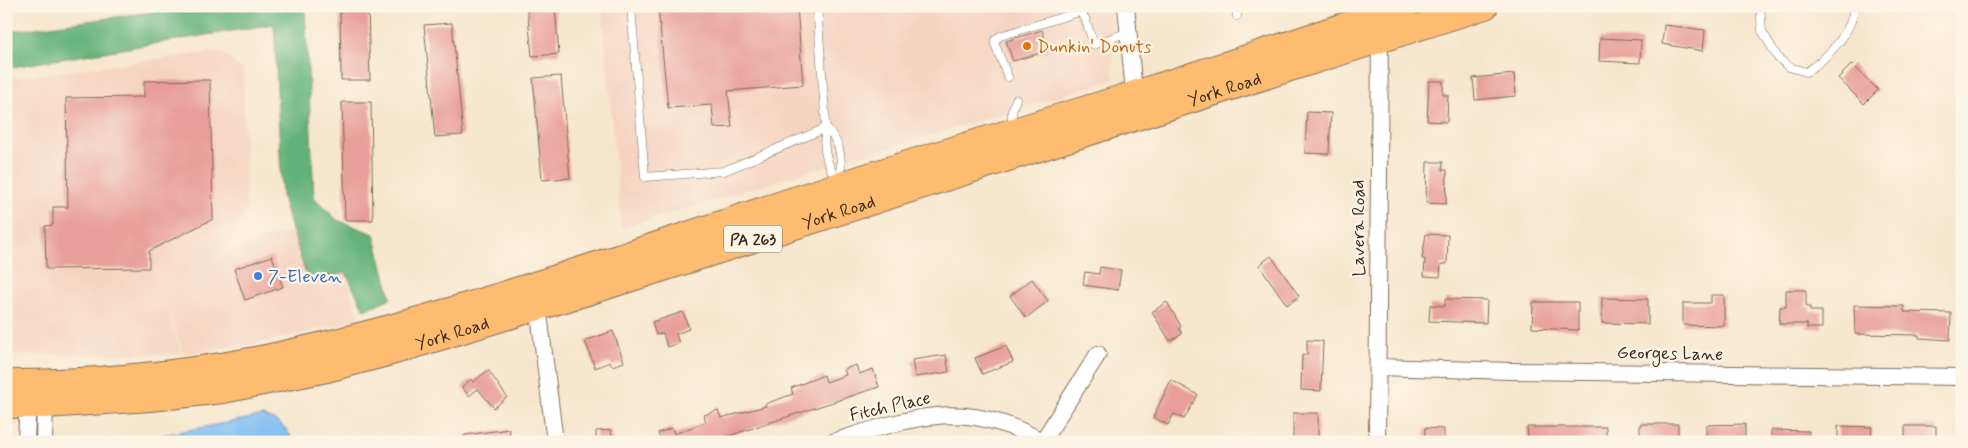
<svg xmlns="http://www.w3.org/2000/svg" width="1968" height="448" font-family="Mynerve,sans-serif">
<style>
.built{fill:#f5d3c1}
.forest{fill:#64b27b;stroke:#506e4c}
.water{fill:#80bef4;stroke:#5e7489}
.building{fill:#e89e9a}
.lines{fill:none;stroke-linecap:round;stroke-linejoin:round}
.service-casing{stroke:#7d6c5c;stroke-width:9}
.minor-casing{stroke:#7d6c5c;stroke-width:18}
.trunk-casing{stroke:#7d6c5c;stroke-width:28}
.service{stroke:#fff;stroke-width:8}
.minor{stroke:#fff;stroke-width:16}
.trunk{stroke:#fdbc6f;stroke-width:26}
.food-dot{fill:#e8710a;stroke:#fcf5e5;stroke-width:2}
.shop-dot{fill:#3f7fe0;stroke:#fcf5e5;stroke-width:2}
.labels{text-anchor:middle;stroke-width:4.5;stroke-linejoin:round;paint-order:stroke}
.shield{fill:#fcf5e5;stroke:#75675a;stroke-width:1}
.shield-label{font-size:16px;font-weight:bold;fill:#3b2a1e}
.food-label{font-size:18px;fill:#c56008;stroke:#fcf5e5;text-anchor:start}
.street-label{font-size:18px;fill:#3b2a1e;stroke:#fcf5e5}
.shop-label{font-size:18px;fill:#366cbe;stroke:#fcf5e5;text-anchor:start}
</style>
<rect width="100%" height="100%" fill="#fcf5e5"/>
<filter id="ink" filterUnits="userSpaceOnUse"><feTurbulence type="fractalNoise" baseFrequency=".02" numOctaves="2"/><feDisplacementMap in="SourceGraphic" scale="10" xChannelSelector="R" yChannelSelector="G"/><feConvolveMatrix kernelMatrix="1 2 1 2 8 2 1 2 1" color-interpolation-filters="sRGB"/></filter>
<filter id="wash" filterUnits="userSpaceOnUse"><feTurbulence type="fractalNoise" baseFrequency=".0096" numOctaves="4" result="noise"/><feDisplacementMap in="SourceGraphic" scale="20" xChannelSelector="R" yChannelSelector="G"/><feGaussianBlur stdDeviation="1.12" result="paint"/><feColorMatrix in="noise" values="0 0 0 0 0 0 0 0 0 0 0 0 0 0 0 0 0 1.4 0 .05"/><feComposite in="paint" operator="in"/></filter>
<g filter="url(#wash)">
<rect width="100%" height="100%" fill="#f7e6ce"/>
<path class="built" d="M602,6H1109L1114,80L621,228Z
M219,51L243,69L246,209L225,253L183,277L245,244L292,231L308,281L345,274L360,320L264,342L184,354L160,289L182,354L6,355V79Z"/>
<path class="forest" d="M197,6H305L314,197L337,220L374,234L391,298L364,310L346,273L308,281L282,197L274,24L6,68V32Z"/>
<path class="water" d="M262,416C276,420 289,426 292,442H126Z"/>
<g id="blocks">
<path class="building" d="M340,6H368L370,80H341Z
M527,6H555L559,54L532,56Z
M658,6H797L803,85L728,91L732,127L714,128L712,105L668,108Z
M452,23L463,135L435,137L424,25Z
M1664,25L1705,30L1703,51L1662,44Z
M1042,30L1048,51L1013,61L1006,41Z
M1600,38L1641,40L1640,63L1599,61Z
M1852,64L1878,90L1864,104L1838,78Z
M1514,74L1516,96L1475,100L1473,78Z
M561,76L570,178L542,180L533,78Z
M210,80L213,219L149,251V268L46,269L45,226L53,225V207H68L66,98L144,97V81Z
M1429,81H1443V95H1448L1447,122L1427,121Z
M342,102H371L373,220H345Z
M1307,112L1331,113L1329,154L1305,153Z
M1427,162H1443L1442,170H1447L1446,204L1426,203Z
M1426,234L1448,235L1447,264H1441L1440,277L1424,276L1425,259H1422Z
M272,256L283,287L245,300L234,269Z
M1271,256L1299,296L1287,305L1259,265Z
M1100,267L1121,270L1118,290L1083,285L1085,272L1099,274Z
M1032,279L1048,301L1026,318L1010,296Z
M1786,290H1806V307H1810V311H1822V328H1807V324H1779L1780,307H1786Z
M1711,295H1724V326L1683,325V303H1711Z
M1602,298L1648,299V324L1602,323Z
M1445,299L1487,300L1486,323L1429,321L1430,305L1445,306Z
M1167,302L1181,326L1179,328L1182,334L1170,341L1152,312Z
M1533,302H1578V330L1532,328Z
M1854,305L1904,306V312L1951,313L1950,340L1919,338V335L1855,334Z
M683,312L689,329L676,334L679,343L667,347L663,333L656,335L652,322Z
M613,331L624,362L612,366L610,362L595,368L585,341Z
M1307,340L1323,341L1321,391L1301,390L1302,355H1307Z
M1006,346L1013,362L982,374L975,358Z
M946,355L949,372L915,377L912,360Z
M856,365L859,374L873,369L879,387L710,442H657L660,439L658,433L672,428L674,434L706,422L704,415L718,410L721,418L766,406L765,404L793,394L791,388L824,375L826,382L846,375L844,369Z
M488,370L507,397L494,408L478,389L469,396L462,387L471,379L473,382Z
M1171,380L1198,395L1184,419L1174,414L1168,425L1153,417Z
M1293,413H1318V442H1293Z
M1640,424H1678V442H1640Z
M1745,424V442H1706V425Z
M1838,426L1872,427L1871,442H1838Z
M1905,426H1936V442H1905Z
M1527,427H1606V442H1528Z
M1425,428L1444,429V442H1424Z
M509,429L511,442H465V435Z
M611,430L613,442H596V431Z
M1771,430L1809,431L1808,442H1771Z"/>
</g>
</g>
<g filter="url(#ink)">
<use href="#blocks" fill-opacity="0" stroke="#7d6c5c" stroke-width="1"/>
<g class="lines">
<g class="service-casing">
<path id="service" d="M631,6L645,177L724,171L826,128
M817,6L826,128C821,148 827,165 837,181
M1236,6L1237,16
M1760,6L1762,31L1778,58L1789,67L1806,72C1827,58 1853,33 1854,6
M1008,77L995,44V40L1000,36L1079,12L1085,18L1094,45L1128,32
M826,128C842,143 842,160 840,181
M1011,129L1012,111L1016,99"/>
</g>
<g class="minor-casing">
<path id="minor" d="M1126,6L1133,82L1137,101
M537,298L555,442
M1378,367L1511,371L1962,377
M26,442L28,397
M44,442L45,397
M833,442C912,417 965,397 1043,442
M1042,442L1098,354
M1377,442L1380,32"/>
</g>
<g class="trunk-casing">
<g id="trunk">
<path d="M6,383C91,383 177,375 261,359C437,323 608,260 779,205C897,166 1016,131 1135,94C1225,66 1315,35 1406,6"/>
<path id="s1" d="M6,405H45L151,398L223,390L327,369L391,352L600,288L1485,6"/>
</g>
</g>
<use href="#service" class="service"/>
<use href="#minor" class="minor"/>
<use href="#trunk" class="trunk"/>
</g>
</g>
<circle class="food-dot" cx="1027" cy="46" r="5"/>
<circle class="shop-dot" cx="258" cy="276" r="5"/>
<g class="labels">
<rect class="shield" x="724" y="225.5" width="58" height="27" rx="4"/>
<g class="shield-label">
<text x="753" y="245">PA 263</text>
</g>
<g class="food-label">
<text x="1037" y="52">Dunkin' Donuts</text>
</g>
<g class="street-label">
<text dy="6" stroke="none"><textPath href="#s1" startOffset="1264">York Road</textPath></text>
<text dy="6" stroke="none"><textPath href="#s1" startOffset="859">York Road</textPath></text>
<text transform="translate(1358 228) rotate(-90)" y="6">Lavera Road</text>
<text dy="6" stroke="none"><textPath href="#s1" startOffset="454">York Road</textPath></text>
<text transform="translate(1670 353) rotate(1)" y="6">Georges Lane</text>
<text transform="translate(890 406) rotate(-13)" y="6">Fitch Place</text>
</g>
<g class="shop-label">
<text x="268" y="282">7-Eleven</text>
</g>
</g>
<rect width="1968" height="448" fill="none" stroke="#fcf5e5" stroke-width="25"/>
</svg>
